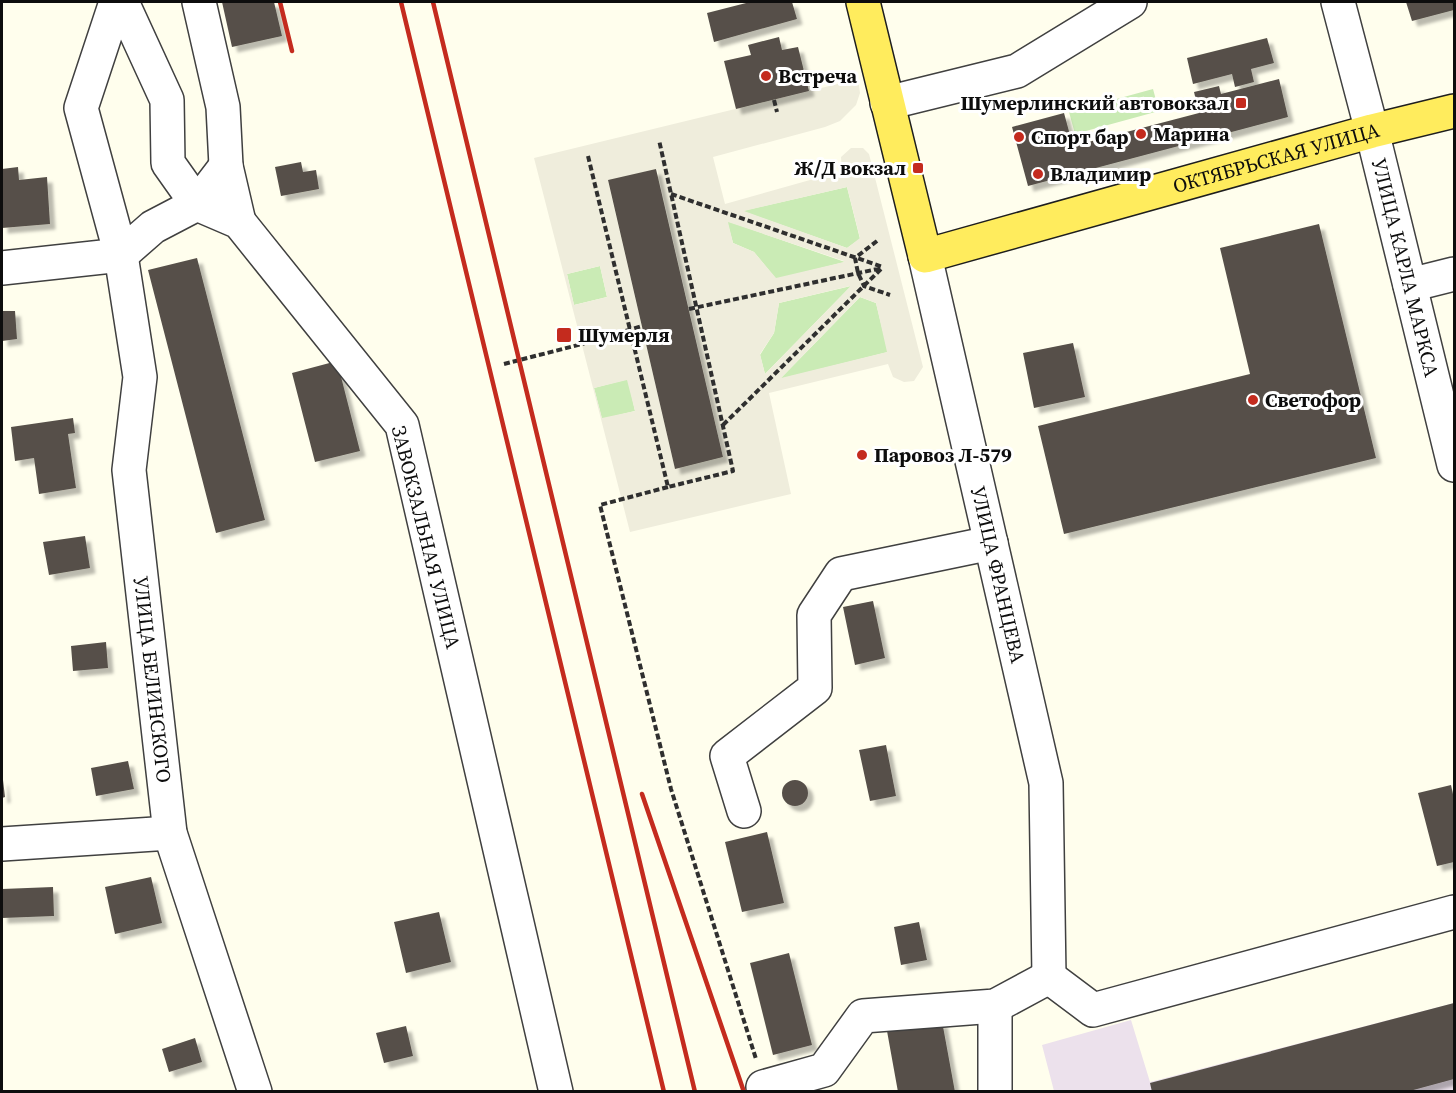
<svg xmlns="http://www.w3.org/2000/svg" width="1456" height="1093" font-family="'Source Serif 4',serif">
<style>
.industrial{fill:#ece1ec}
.green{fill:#caebb5}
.plaza{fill:#efeddc;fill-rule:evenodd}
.building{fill:#565049;filter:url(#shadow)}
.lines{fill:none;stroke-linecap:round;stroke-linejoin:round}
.minor-casing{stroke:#404040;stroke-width:36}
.major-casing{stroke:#1e1e1e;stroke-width:36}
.path{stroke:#2f2f2f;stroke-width:4;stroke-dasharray:6 3;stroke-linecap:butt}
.minor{stroke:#fff;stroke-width:33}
.major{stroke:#ffec5d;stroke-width:33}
.rail{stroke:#c42b1e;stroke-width:4.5}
.poi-dot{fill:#c42b1e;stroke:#fff;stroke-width:2}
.labels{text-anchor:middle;stroke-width:6;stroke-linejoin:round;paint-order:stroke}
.poi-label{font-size:20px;font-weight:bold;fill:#0d0d0d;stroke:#fff;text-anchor:start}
.street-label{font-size:20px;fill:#0d0d0d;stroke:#fff}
</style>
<defs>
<filter id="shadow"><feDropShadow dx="5.5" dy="5.5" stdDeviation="1.5" flood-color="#0004"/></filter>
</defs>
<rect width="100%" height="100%" fill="#fffeed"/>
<path class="industrial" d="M1454,1003V1091H1054L1042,1045L1131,1020L1150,1082Z"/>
<path class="green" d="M1153,89L1159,111L1075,134L1069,112Z
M847,187L860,239L847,248L742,211Z
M727,221L845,262L776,279L754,252L733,243Z
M600,266L607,297L574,305L567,274Z
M851,286L765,374L760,355L774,333L779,303Z
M860,297L876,303L888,352L780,379Z
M628,379L635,411L602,419L594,388Z"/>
<path class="plaza" d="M858,79L860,93L856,105L840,121L825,127L713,157L725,204L842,171L841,157L851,148H863L869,154L923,367L914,381L904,382L893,377L888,364L769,393L791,494L630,532L534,158ZM657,169L723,457L675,469L608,181ZM847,187L860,238L847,248L744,211ZM728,222L844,261V262L776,278L754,252L733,243ZM600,266L607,297L574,305L567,274ZM850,286V287L765,374L760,354L774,333L779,303ZM860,297L876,303L887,352L781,378ZM627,380L635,411L602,418L594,388Z"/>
<path class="building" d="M222,2H274L282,36L232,47Z
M750,2H792L797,19L714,42L707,13Z
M1406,2H1454V10L1412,21Z
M779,37L782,50L798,47L809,91L736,109L724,61L751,55L748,45Z
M1267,38L1274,63L1251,69L1254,82L1235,87L1232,74L1193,84L1187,58Z
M1279,79L1288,117L1028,186L1012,127L1064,113L1073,146L1199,113L1194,92L1219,86L1221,94Z
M301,162L303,172L316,170L319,189L281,196L275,167Z
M18,167L19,180L47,177L50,224L2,228V169Z
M656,169L723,457L675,469L608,180Z
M1319,224L1376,458L1064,534L1038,426L1250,374L1220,248Z
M197,258L265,520L216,533L148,270Z
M2,311H15L17,339L2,341Z
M1073,343L1085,397L1034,408L1023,353Z
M337,361L360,451L315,462L292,373Z
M73,418L75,433L68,434L76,488L39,494L34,458L15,461L11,427Z
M85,536L90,568L49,575L43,542Z
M873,601L885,658L855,665L843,607Z
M106,642L108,668L73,671L71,646Z
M886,745L896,796L870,801L859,750Z
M128,761L134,789L96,796L91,768Z
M782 793a13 13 0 1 1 26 0a13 13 0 1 1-26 0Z
M2,780H3L5,797L2,798Z
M1451,785L1454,799V862L1437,866L1418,793Z
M767,832L784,903L742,912L725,842Z
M151,877L162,923L115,934L105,887Z
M53,887L54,916L2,918V889Z
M439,912L451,962L406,973L394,922Z
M919,922L927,960L901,965L894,927Z
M789,953L812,1045L773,1055L750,963Z
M1454,1003V1079L1406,1092H1152L1150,1083Z
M942,1021L955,1092H898L887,1031Z
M406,1026L413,1056L384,1063L376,1033Z
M195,1038L202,1062L169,1072L162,1049Z"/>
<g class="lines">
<g class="minor-casing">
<g id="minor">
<path id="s1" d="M116,2L81,108L121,255L140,377L129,470L170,833L255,1092"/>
<path d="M122,2L167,100L168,163L197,204L239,222L402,425L556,1092"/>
<path d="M199,2L223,107L226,166"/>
<path id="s2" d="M1338,2L1372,131L1454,465"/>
<path d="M887,103L1017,71L1130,2"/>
<path id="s3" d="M925,256L1046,783L1049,977"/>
<path d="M2,268L121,255L153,227L197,204L226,166L239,222"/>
<path d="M1410,285L1454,274"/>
<path d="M744,811L727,756L815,688L814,615L841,574L991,543"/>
<path d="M2,844L170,833"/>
<path d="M1049,977L1093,1010L1454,912"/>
<path d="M995,1006V1092"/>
<path d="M763,1087L824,1070L863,1016L995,1006L1049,977"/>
</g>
</g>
<g class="major-casing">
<g id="major">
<path id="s4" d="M863,2L925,256L1372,131L1454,111"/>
</g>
</g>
<path class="path" d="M774,100L777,112
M588,156L668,487L733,471L659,140
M671,194L883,267
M877,241L855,258L858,273L864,286L890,295
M689,309L882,268
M504,364L582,344L642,326
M723,425L883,267
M668,487L600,505L671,789L756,1059"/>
<use href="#minor" class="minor"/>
<use href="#major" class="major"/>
<path class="rail" d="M280,2L292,51
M401,2L664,1092
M433,2L695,1092
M642,794L744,1092"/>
</g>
<g class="poi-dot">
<circle cx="766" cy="76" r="6"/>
<rect x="1235" y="97" width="12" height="12" rx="3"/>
<circle cx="1141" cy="134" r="6"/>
<circle cx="1019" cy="137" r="6"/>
<rect x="912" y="162" width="12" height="12" rx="3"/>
<circle cx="1038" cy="174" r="6"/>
<rect x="556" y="327" width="16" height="16" rx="3"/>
<circle cx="1253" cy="400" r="6"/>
<circle cx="862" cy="455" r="6"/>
</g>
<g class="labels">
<g class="poi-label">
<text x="778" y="83">Встреча</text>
<text x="1229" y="110" text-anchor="end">Шумерлинский автовокзал</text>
<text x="1153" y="141">Марина</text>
<text x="1031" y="144">Спорт бар</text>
<text x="906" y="175" text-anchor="end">Ж/Д вокзал</text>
<text x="1050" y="181">Владимир</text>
<text x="578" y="342">Шумерля</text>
<text x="1265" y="407">Светофор</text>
<text x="874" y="462">Паровоз Л-579</text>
</g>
<g class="street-label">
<text dy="7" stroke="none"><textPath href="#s4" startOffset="626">ОКТЯБРЬСКАЯ УЛИЦА</textPath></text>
<text dy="7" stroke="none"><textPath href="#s2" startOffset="274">УЛИЦА КАРЛА МАРКСА</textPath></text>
<text transform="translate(426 537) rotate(76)" y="7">ЗАВОКЗАЛЬНАЯ УЛИЦА</text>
<text dy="7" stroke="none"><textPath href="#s3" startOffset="327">УЛИЦА ФРАНЦЕВА</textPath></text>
<text dy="7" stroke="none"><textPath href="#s1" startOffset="692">УЛИЦА БЕЛИНСКОГО</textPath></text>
</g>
</g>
<rect width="1456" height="1093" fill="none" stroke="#0d0d0d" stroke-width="6"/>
</svg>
